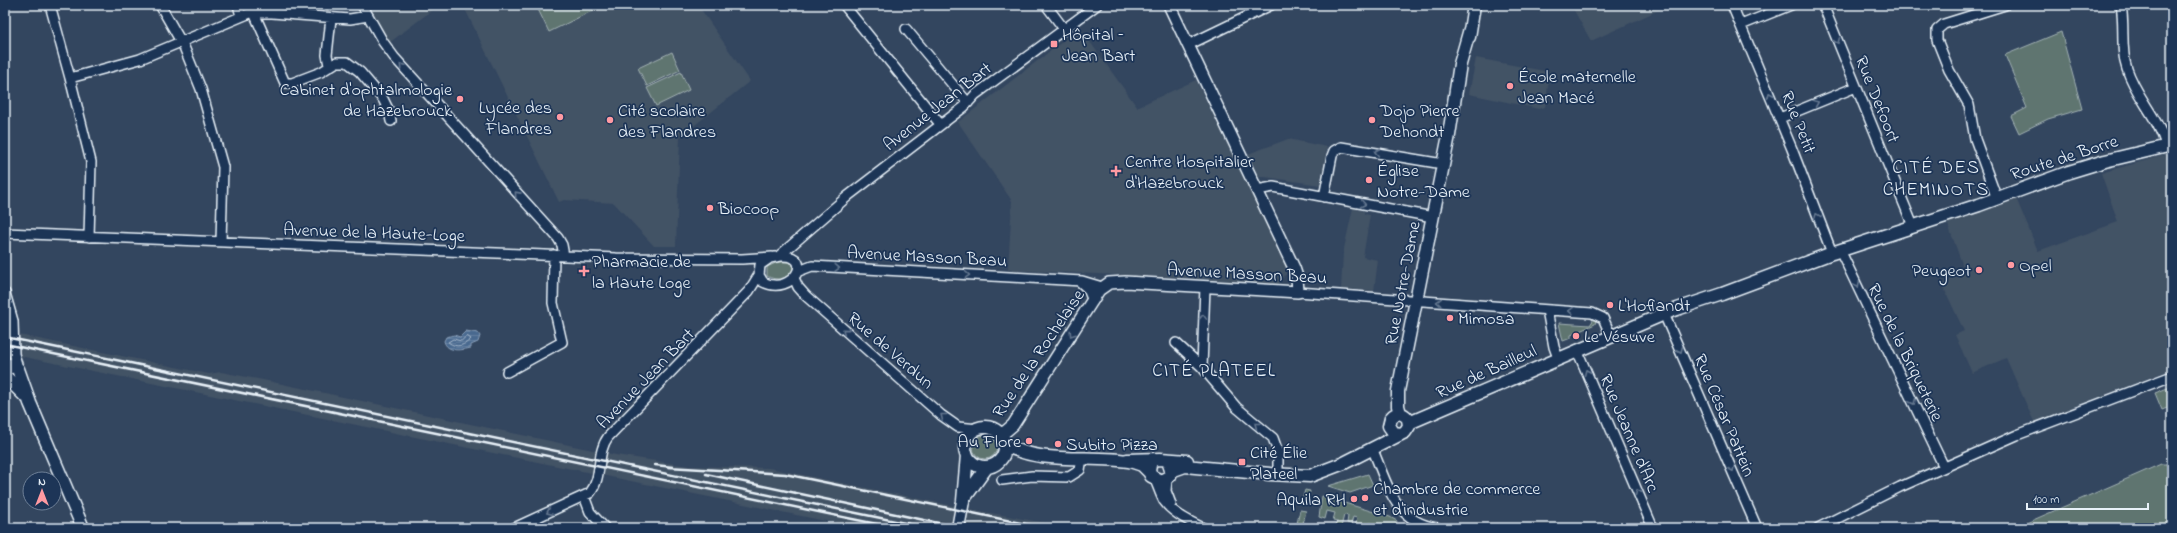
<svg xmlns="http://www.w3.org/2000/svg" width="2177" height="533" font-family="'Indie Flower',sans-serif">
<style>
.built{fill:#425265}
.green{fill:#5e746f;stroke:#a3b2b4}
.water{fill:url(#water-rules);stroke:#899fb9}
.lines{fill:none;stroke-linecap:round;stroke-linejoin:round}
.shore{stroke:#a9bbce;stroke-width:1}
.minor-casing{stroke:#e8f1f8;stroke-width:12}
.tertiary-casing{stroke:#e8f1f8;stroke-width:14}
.secondary-casing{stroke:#e8f1f8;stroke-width:15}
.minor{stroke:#1d3557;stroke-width:9}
.tertiary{stroke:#1d3557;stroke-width:11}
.secondary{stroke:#1d3557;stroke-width:12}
.rail{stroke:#e8f1f8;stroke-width:2.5}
.oneway{stroke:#64778f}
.poi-dot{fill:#ff9aa2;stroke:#1d3557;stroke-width:1.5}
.labels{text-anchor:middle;stroke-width:3.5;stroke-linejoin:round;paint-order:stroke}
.poi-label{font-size:18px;fill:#e8f1f8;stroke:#1d3557;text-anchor:start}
.street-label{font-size:18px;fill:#e8f1f8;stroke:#1d3557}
.neighbourhood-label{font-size:19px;letter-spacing:1px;fill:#e8f1f8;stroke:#1d3557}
</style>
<defs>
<pattern id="water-rules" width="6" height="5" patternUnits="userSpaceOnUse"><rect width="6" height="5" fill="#4a698f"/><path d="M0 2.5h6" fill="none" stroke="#647fa0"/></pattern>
</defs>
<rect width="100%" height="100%" fill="#33465f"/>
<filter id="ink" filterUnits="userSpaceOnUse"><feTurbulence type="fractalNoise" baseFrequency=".025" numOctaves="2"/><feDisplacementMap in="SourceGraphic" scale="8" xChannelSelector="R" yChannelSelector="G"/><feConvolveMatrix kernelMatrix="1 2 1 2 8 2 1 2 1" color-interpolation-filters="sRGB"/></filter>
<g filter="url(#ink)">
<path class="built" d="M369,5H439L389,43Z
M463,5H698L750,81L680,137L676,246H654L614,203L564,200L559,202Z
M864,5H886L882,11L866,10Z
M1571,5H1670L1591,41Z
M1080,28L1137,107L1196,80L1289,270L1278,285L1190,278L1008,270L1012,201L958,122Z
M1476,58L1550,72L1545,107L1539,109L1469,94Z
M1288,139L1327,147L1320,185L1258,176L1248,154Z
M2172,153V369L2034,422L2006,358L1972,373L1955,335L1964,331L1942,284L1965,272L1947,222L2016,198L2038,251L2118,222L2101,173Z
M1353,208L1364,211V214L1370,215L1363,257L1378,260L1374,291L1341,289L1343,253Z
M5,332L209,374L221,372L268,381L616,455L689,466L769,468L969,509L1073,528H860L5,353Z"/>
<path class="green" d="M536,5H596L598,8L549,32Z
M2061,32L2082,109L2048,119L2019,133L2011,116L2027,108L2005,55Z
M672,52L680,70L647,86L638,68Z
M681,72L689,90L656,106L647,88Z
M778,262H788L792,264L793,269C788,280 776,281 767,276V267Z
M1594,319L1596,320L1595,324L1571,335V338L1563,341L1559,323L1590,325Z
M2170,387L2172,406L2162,410L2155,393Z
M973 447a12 12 0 1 1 24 0a12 12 0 1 1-24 0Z
M2161,464H2172V528H2015Z
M1368,474L1373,485L1350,493L1328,486Z
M1305,490L1310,491L1308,502L1302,501Z
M1322,496L1390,517L1397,521L1395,528L1370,523L1369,527L1364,526L1363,528H1355L1357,518L1353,517L1351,524L1347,523L1348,516L1344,515L1341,527L1336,526L1337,521L1333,520L1335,513L1327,511L1325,519L1319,517Z
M1300,510L1306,511L1302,528H1296Z"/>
<path class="water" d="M466,331L478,333L480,336L478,342L471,345V348C462,350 447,353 444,341L446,337L454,335L460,337Z"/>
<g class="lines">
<path class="shore" d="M467,336L471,339C465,345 457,349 448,342L453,339L461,341Z"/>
<g class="minor-casing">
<path id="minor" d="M50,5L70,78L140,59L250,13H272L350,19L368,16
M160,5L184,47L201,89L223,167L221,242
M238,5L241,16
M362,5L383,42L394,57L558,238L562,245L564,256
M844,5L940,124
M1046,5L1064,29
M1732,5L1792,149L1832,253
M1823,5L1913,226
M2121,5C2125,26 2120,49 2127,69C2136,97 2159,118 2166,146
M254,13L285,83H292L321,72L337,62H347L360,72L383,99L389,111L391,121
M1741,25L1791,5
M906,29L968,103
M1188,45L1271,5
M329,65L327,55L331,18
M70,78L91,162L89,237
M1780,118L1856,87
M1257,190L1273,187L1433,217
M1324,197L1332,156L1334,151L1341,147L1443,164
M1997,199L1975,139L1969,105L1949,70L1937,40V30L1944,24L2005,5
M5,233L616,258L742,259L772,257
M1840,250L1944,467
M779,256L848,196L964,107L975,95L1097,5
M781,256C816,254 793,297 763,282L759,275L760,265L770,258Z
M799,271L812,266L1082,281L1102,287
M794,278L798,287L806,296L941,415L958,427L978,429
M1079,281L1088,289L1093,301
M1205,287L1202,367L1236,407L1273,438L1278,452V469
M1298,292L1592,313L1603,318L1611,336
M5,293L13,321L14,354L18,368
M1547,310L1554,347L1558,358
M1664,314L1757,528
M1176,343L1202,367
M1577,350L1653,528
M507,372L562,342L553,303L554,255
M1372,448C1388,484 1393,521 1437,528
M1167,479L1166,491L1171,504
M1002,480L1032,476L1069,477L1080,470L1082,458
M1155,480C1158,486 1160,494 1164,501C1172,513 1190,522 1203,528
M584,496L590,512L605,528
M514,528L590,493C603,477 596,453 608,437L749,291L759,275
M1818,528L1900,487L2017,435L2172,376"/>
</g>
<g class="tertiary-casing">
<path id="tertiary" d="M999,434L1006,431L1013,425L1099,290L1109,283L1125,282L1298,292L1297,277L1294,268L1169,5"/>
</g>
<g class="secondary-casing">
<path id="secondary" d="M1469,37L1474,5
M5,371L11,365L18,369L30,403L83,528
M5,376L25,396
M1400,413L1398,406V391L1449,135L1460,64L1470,29
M1409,423L1671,311L1722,294L1832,253L1979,205L2069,172L2105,161L2172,145
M965 447a20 20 0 1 1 40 0a20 20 0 1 1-40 0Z
M1004,444C1042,466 1092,454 1133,462L1142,465L1149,472
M1127,460L1160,459L1187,461
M1150,465L1149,471L1151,476L1161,481L1170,476L1171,470L1169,464
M1171,471L1185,466L1270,474L1310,476L1344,463L1405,432L1409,426L1408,419C1403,412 1396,412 1391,418L1389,426L1394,433L1401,434
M966,496L987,467
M958,528L963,501L967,455"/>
</g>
<use href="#minor" class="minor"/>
<use href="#tertiary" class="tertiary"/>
<use href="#secondary" class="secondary"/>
<path class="rail" d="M5,337L929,528
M5,344L896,528
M655,465L673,467
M668,467L785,474L1045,528
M706,474L962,528"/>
</g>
<defs><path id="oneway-chevron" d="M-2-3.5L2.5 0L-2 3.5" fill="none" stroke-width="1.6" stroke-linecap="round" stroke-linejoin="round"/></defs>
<g class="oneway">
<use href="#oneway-chevron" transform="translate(1837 41) rotate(68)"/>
<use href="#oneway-chevron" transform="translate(402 66) rotate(-131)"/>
<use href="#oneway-chevron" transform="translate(1770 95) rotate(-113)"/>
<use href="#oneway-chevron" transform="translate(1816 103) rotate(-23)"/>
<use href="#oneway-chevron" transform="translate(1377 152) rotate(-170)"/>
<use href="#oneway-chevron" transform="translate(517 194) rotate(-132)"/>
<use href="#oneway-chevron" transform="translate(1363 204) rotate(11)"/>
<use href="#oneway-chevron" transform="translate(1817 216) rotate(-111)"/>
<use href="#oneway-chevron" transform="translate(837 268) rotate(3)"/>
<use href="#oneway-chevron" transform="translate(967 275) rotate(3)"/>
<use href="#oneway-chevron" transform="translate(1857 285) rotate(64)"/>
<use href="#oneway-chevron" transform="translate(1439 302) rotate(-176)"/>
<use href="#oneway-chevron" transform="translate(1571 311) rotate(-176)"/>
<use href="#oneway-chevron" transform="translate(1203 317) rotate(-88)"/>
<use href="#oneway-chevron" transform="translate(845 331) rotate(-139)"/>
<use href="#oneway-chevron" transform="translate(1072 334) rotate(123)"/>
<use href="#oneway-chevron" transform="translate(1680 350) rotate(67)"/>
<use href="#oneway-chevron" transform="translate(1587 372) rotate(-113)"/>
<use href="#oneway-chevron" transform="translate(1913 402) rotate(65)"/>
<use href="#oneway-chevron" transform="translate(943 416) rotate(-141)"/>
<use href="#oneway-chevron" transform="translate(1257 425) rotate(-142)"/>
<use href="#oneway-chevron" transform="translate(1732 469) rotate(67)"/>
<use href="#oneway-chevron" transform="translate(1638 492) rotate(-113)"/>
<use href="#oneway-chevron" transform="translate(549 512) rotate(156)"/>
</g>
</g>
<g class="poi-dot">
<rect x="1050" y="40" width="8" height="8" rx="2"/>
<circle cx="1510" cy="86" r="4"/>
<circle cx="460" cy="99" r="4"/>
<circle cx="560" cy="117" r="4"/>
<circle cx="610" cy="120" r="4"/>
<circle cx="1372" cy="120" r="4"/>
<path d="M1114 165h4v4h4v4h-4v4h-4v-4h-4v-4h4z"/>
<circle cx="1369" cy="180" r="4"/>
<circle cx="710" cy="208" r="4"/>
<circle cx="2011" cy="265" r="4"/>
<circle cx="1979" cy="270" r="4"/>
<path d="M582 265h4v4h4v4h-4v4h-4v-4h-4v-4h4z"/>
<circle cx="1610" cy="305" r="4"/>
<circle cx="1450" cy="318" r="4"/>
<circle cx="1576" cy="336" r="4"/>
<circle cx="1029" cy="441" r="4"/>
<circle cx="1058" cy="444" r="4"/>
<rect x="1238" y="458" width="8" height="8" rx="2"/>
<circle cx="1365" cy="498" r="4"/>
<circle cx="1354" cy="499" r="4"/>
</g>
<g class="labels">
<g class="poi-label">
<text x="1062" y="40">Hôpital –<tspan x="1062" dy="21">Jean Bart</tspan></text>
<text x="1518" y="82">École maternelle<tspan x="1518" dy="21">Jean Macé</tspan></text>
<text x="452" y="95" text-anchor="end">Cabinet d'ophtalmologie<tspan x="452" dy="21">de Hazebrouck</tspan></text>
<text x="552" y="113" text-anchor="end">Lycée des<tspan x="552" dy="21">Flandres</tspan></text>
<text x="618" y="116">Cité scolaire<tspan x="618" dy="21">des Flandres</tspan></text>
<text x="1380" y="116">Dojo Pierre<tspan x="1380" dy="21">Dehondt</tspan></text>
<text x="1125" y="167">Centre Hospitalier<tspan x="1125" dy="21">d'Hazebrouck</tspan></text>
<text x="1377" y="176">Église<tspan x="1377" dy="21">Notre-Dame</tspan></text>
<text x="718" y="214">Biocoop</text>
<text x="592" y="267">Pharmacie de<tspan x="592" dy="21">la Haute Loge</tspan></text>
<text x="2019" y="271">Opel</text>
<text x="1971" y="276" text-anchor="end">Peugeot</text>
<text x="1618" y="311">L'Hoflandt</text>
<text x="1458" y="324">Mimosa</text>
<text x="1584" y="342">Le Vésuve</text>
<text x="1021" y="447" text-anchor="end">Au Flore</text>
<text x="1066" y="450">Subito Pizza</text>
<text x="1250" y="458">Cité Élie<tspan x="1250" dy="21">Plateel</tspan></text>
<text x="1373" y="494">Chambre de commerce<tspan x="1373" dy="21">et d'industrie</tspan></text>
<text x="1346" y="505" text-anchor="end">Aquila RH</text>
</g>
<g class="street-label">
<text transform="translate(1878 99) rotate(68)" y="6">Rue Defoort</text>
<text transform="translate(937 106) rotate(-38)" y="6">Avenue Jean Bart</text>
<text transform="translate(1799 122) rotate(68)" y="6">Rue Petit</text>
<text transform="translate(2064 157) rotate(-18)" y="6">Route de Borre</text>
<text transform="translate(374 232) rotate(2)" y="6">Avenue de la Haute-Loge</text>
<text transform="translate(927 256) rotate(3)" y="6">Avenue Masson Beau</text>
<text transform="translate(1247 273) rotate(3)" y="6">Avenue Masson Beau</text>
<text transform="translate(1402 283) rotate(-79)" y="6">Rue Notre-Dame</text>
<text transform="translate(891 350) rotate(41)" y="6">Rue de Verdun</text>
<text transform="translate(1906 352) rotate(64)" y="6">Rue de la Briqueterie</text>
<text transform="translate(1038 353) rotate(-56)" y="6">Rue de la Rochelaise</text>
<text transform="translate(1486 371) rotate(-24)" y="6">Rue de Bailleul</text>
<text transform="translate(645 378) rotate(-46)" y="6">Avenue Jean Bart</text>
<text transform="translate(1725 415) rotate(67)" y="6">Rue César Pattein</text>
<text transform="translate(1630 433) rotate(67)" y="6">Rue Jeanne d'Arc</text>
</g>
<g class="neighbourhood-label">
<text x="1936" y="173">CITÉ DES<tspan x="1936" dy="22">CHEMINOTS</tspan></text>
<text x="1214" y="376">CITÉ PLATEEL</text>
</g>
</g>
<rect width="2177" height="533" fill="none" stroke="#1d3557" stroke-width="20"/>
<rect x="10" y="10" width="2157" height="513" fill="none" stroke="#e8f1f8" stroke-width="1.5" filter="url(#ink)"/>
<g transform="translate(42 491)"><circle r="19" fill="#1d3557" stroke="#6e8097"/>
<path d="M0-3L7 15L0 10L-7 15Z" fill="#ff9aa2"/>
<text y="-6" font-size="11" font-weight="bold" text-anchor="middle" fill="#e8f1f8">N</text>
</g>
<path d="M2027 503v6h121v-6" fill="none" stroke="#e8f1f8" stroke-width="2"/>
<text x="2033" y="503" font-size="12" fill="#e8f1f8" stroke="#1d3557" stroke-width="3" paint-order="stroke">100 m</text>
</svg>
